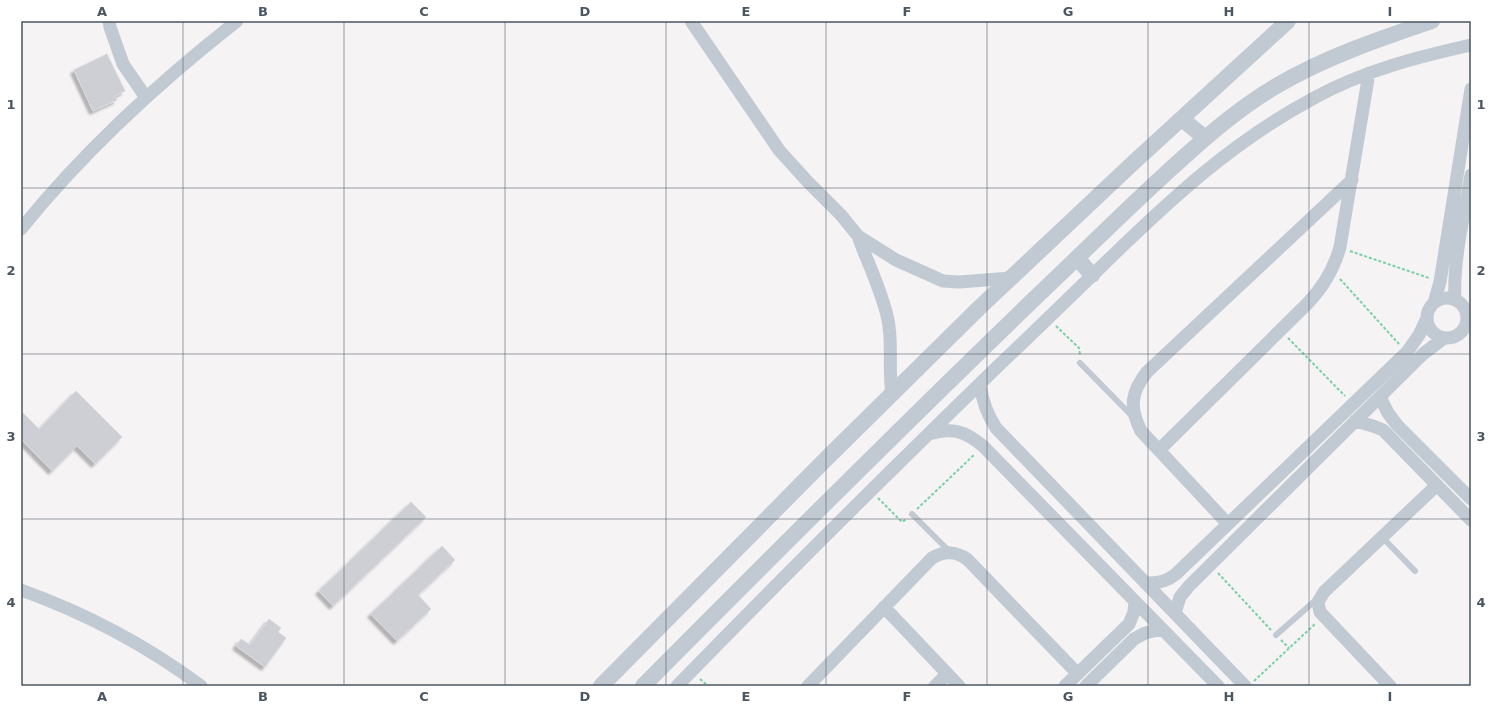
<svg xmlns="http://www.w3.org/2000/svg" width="1492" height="707" font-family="'DejaVu Sans',sans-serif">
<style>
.building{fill:#cdcfd5;stroke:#d7d9de;filter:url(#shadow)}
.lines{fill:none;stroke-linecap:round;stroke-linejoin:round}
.path{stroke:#7ad0a6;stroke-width:2;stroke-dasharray:3 2;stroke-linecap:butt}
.service{stroke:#c1cad2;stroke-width:6}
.minor{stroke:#c1cad2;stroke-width:13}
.tertiary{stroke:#c1cad2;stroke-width:16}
.grid{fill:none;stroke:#4a5661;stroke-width:1;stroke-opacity:0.55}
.neatline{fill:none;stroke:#4a5661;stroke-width:1.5}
.grid-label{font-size:13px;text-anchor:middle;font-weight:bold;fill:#4a5661}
</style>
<defs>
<filter id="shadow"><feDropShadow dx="-3.5" dy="3.5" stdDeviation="1" flood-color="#0004"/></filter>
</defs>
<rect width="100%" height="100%" fill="#f5f3f3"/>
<path class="building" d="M107,54L125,91L115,96L117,100L93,111L74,70Z
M76,391L122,437L95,464L77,446L52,471L21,439V411L39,429Z
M411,502L426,517L333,606L319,591Z
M442,546L455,560L418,595L431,609L397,641L371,614Z
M269,619L281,628L278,632L286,638L265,667L236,646L241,639L250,645Z"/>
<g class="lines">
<path class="path" d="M1350,251L1429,278
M1340,279L1399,344
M1056,326L1079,348L1080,355
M1288,338L1345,396
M878,498L902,522L907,519
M917,509L975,454
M1218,573L1271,630
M1281,640L1289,648
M700,679L708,686
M1254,681L1315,624"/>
<path class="service" d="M1080,363L1132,416
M912,514L949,551
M1382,537L1415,571
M1276,635L1317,599"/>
<path class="minor" d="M109,21L110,27L123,64L145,96
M691,21L779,150L807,181L841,215L858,236L896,260L943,281L959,282L1011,278
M21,229C84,151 158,83 237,21
M858,236C868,264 882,291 888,320C893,344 888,369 892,394
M1427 318a20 20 0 1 1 40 0a20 20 0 1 1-40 0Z
M1455,300C1453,258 1464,216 1471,175
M1434,303L1440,282L1471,89
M980,384C982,401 987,414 996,428L1245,686
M1380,397L1388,413L1397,425L1471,499
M1355,421L1373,426L1383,430L1471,520
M929,434C952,427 965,431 983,446L1218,686
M1159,450L1308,303C1324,286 1334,269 1340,247L1369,73
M1228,524L1141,431C1129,407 1131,392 1147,372L1352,180
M1145,583C1158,583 1166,582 1176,574L1407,352L1419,335L1427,318
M21,590C85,613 146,645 201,686
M884,607L959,686
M1175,613L1180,597L1189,586L1423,354L1444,338
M677,686C781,579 887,474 994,370C1032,334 1069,298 1106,262C1172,198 1232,142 1314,98C1363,71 1417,57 1471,45
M808,686L932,558C945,551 955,551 967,559L1078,674
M935,686L947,674
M1065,686L1129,624L1134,612L1135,601
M1086,686L1134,639L1145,633L1162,629
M1390,686L1320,612L1318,602L1324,592L1437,485"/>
<path class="tertiary" d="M1182,119L1205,138
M1077,258L1092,275
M601,686L826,459L979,308L1133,163L1288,21
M643,686C780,548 917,411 1057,277C1096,240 1134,202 1174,166C1207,136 1240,107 1278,85C1326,57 1379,39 1432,21"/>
</g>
<path class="grid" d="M183,21V686M344,21V686M505,21V686M666,21V686M826,21V686M987,21V686M1148,21V686M1309,21V686M21,188H1471M21,354H1471M21,519H1471"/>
<rect width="1492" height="707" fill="none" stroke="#ffffff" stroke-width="44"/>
<rect x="22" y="22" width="1448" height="663" class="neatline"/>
<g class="grid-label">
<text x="102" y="16">A</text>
<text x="263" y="16">B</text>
<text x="424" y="16">C</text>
<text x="585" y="16">D</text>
<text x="746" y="16">E</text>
<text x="907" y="16">F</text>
<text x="1068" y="16">G</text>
<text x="1229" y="16">H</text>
<text x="1390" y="16">I</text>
<text x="11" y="109">1</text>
<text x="1481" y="109">1</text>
<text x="11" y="275">2</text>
<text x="1481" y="275">2</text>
<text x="11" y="441">3</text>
<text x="1481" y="441">3</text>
<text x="11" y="607">4</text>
<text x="1481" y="607">4</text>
<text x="102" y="701">A</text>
<text x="263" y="701">B</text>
<text x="424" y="701">C</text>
<text x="585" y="701">D</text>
<text x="746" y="701">E</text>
<text x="907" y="701">F</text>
<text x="1068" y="701">G</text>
<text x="1229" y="701">H</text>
<text x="1390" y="701">I</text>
</g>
</svg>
